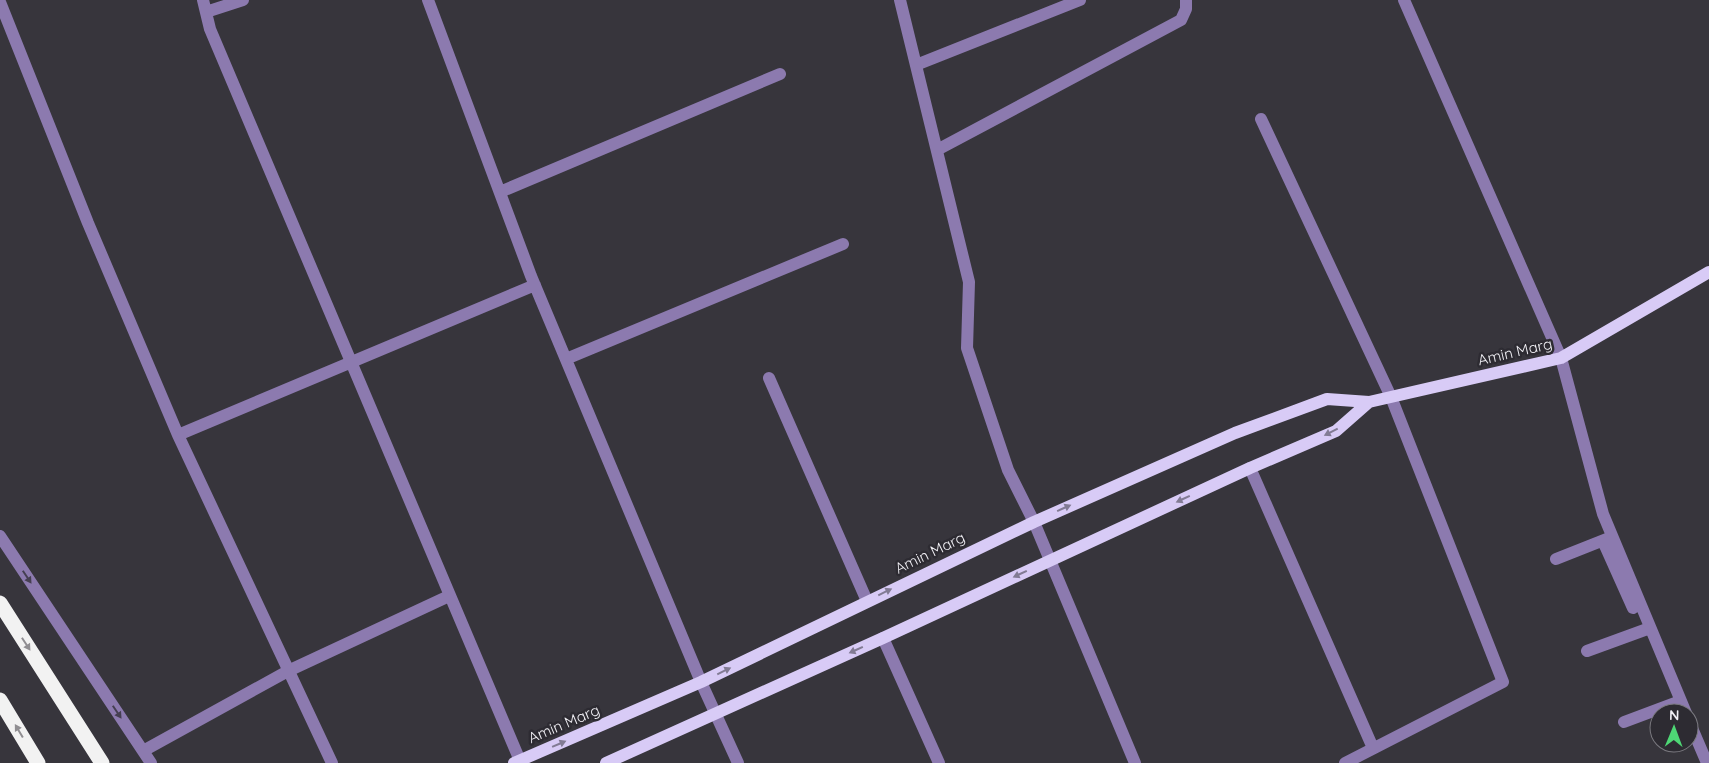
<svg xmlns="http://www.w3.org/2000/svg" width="1709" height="763" font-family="Quicksand,sans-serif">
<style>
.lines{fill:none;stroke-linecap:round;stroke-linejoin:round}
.minor{stroke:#8c7aaf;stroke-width:12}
.major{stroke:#d8cbf6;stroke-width:12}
.highway{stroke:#f2f2f2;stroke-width:15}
.oneway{fill:#827b94}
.oneway2{fill:#453f51}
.oneway3{fill:#908e92}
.labels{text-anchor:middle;stroke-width:5;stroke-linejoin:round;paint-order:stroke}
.street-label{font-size:15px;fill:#f1f0f5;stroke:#2d2b32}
</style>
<rect width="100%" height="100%" fill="#37353c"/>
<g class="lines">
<path class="minor" d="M203,0L210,29L521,763
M428,0L531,276L701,682L738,763
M900,0L969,282L967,348L1008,470L1034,522L1135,763
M1404,0L1561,358L1603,514L1686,713
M0,2L88,223L178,435
M206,12L243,0
M916,65L1080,0
M1261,119L1391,397L1503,682L1345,763
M937,150L1181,20L1186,9V0
M500,192L780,74
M566,359L843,244
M769,378L867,601
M1250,468L1373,748
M0,536L151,763
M1603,541L1633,608
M1556,559L1609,538
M883,638L939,763
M1587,651L1650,628
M1689,721L1707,763
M1624,722L1680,701
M143,751L288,671L449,596
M332,763L178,435L535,285"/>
<path class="major" d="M514,763L701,682L1034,522L1235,433L1327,399L1369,402L1561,358L1709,272
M606,763L883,638L1250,468L1336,431L1369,402"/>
<path class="highway" d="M0,603L102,763
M0,700L38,763"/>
</g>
<defs><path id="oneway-solid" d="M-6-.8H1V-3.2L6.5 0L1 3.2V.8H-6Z" transform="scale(1.25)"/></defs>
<g class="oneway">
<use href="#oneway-solid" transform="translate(1331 432) rotate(153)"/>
<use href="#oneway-solid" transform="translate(1183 499) rotate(155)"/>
<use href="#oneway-solid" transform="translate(1064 508) rotate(-24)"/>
<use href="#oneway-solid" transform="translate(1020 574) rotate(155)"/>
<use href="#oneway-solid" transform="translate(885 592) rotate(-26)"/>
<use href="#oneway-solid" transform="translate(856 650) rotate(156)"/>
<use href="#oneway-solid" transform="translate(724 671) rotate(-26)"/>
<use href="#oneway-solid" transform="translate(559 744) rotate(-23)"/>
</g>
<g class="oneway2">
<use href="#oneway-solid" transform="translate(27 577) rotate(56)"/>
<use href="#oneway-solid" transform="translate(117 712) rotate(56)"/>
</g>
<g class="oneway3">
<use href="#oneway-solid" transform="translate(26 644) rotate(57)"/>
<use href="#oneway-solid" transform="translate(19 731) rotate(-121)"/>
</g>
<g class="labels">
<g class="street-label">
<text transform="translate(1515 352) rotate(-13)" y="5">Amin Marg</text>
<text transform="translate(930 553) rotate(-26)" y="5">Amin Marg</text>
<text transform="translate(564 724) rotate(-23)" y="5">Amin Marg</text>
</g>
</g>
<g transform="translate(1674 728) rotate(1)"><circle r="24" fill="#2d2b32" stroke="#7b7a80"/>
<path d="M0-4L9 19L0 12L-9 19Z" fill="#4ed675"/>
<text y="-8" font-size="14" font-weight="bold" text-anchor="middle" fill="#f1f0f5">N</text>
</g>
</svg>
